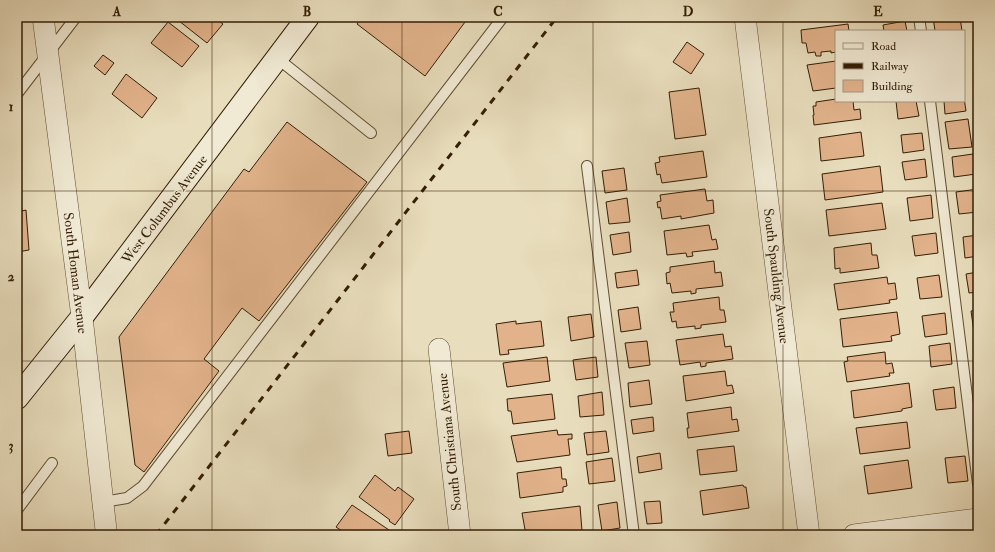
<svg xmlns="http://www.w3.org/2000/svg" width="995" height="552" font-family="'IM FELL Double Pica',serif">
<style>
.building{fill:#e2b38b;stroke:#331e05}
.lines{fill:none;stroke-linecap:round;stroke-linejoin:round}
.service-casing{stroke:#604e33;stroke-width:12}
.minor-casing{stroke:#604e33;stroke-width:22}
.secondary-casing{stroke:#331e05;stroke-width:24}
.service{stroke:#f0e9d3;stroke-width:10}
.minor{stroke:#f0e9d3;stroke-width:21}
.secondary{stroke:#f0e9d3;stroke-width:22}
.rail{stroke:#331e05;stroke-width:3;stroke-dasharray:7 7;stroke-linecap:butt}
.grid{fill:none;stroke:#331e05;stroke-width:1;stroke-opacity:0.55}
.labels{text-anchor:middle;stroke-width:3;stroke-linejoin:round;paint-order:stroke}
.street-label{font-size:14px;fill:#331e05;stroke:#f0e9d3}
.neatline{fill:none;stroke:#331e05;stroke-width:1.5}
.grid-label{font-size:13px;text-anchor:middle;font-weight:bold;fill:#331e05}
</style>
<rect width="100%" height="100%" fill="#e8ddbc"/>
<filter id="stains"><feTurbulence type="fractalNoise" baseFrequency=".005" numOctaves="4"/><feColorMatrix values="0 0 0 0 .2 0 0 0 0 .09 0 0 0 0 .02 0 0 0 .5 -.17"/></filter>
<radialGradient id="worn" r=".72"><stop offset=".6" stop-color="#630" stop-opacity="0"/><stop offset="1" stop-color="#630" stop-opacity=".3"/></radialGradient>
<path class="building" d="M174,17H214L223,24L207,43Z
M362,17H466L468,18L425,76L357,24Z
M933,17H960L962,31H935Z
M905,21L907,31H884L883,25Z
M168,22L199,46L182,67L151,43Z
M848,24L849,31H836V52L831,53V51L821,52V56H816L815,52L808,53L806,43H802L801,30Z
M687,42L704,54L691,74L673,62Z
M103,55L114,63L105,75L94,66Z
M836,58V88L813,91L807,65L836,61Z
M126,74L157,98L142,118L112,94Z
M699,88L706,135L675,139L669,92Z
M964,98L966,111L945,114L944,101H964Z
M836,99V101H853L854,110L860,109L861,119L814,125L813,115H814L813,106H816V102Z
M896,101H916L919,116L898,119Z
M968,119L972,147L949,149L945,122Z
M287,122L367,182L259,321L242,308L204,359L219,371L144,472L135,465L119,337L244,169L249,172Z
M861,132L864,156L821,161L819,138Z
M922,133L924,150L903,153L901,135Z
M703,151L707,177L662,183L660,174L657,175L655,163L660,162L659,157Z
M973,154L976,174L954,177L952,157Z
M925,159L927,177L905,180L902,162Z
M880,166L883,192L825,200L822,174Z
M624,168L627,190L605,193L602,171Z
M19,187L22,211L26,210L29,250L17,252V188Z
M705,189L707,201L713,200L714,213L681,219V216L662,219L660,207L658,208L657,202L661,201L660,195Z
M978,189V212L959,214L956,192Z
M931,195L933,218L910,221L907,198Z
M627,198L630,222L609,224L606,202Z
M882,203L886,229L829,236L826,210Z
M709,225L712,240L716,239L718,249L692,252L693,256L687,257L686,253L667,255L664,231Z
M629,232L631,252L613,255L610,235Z
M936,233L938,253L915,256L912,236Z
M978,235V256L965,258L963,237Z
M871,243L872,255H877L879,268L840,273V268L835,269L834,248Z
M714,261L715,273L721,272L723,286L696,289V293L691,294V291L672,293L670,283L667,284L666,273L670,272V267Z
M637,270L639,285L617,288L615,273Z
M978,272V292L969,293L966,274Z
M939,275L942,297L920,299L917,278Z
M887,277L888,284L895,283L897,299L889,300L890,303L838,310L834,284Z
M719,297L720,310H724L726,322L701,325V328L695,329V326L677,328L676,321L672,322L670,312H674L673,303Z
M638,307L641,329L621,332L618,310Z
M978,310V331L974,332L971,311Z
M897,312L900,334L891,336L892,341L843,347L840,319Z
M945,313L947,334L925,337L922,316Z
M591,314L594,337L571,341L568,317Z
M516,321V324L541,321L544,346L508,350L509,354L500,355L496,324Z
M723,334L725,347L731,346L733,359L706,363V366L701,367L700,362L680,365L676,340Z
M647,341L650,365L629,368L625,343Z
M950,343L952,364L931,367L929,346Z
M885,352L886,364L892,363L894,373H889L890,376L847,382L844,362L848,361L847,357Z
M547,357L550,381L507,387L503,363Z
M596,357L598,377L576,380L573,360Z
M725,371L727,386L732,385L734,393L686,401L683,376Z
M649,380L652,404L630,407L628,383Z
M909,383L912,407L902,409V411L854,418L851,391Z
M954,387L956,408L936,410L933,390Z
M602,392L604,415L580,417L578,396Z
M552,394L555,419L513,424L511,411H508L507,399Z
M731,407L732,420L737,419L739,431L688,438L687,428H689L687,413Z
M653,417L654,431L633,434L631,420Z
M907,422L910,448L860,454L856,428Z
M557,430L558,435L572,434V439H568L570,455L517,462L511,436Z
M409,431L412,453L388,456L385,434Z
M606,431L609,452L587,455L584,433Z
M734,446L737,471L700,475L697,450Z
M660,453L662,469L639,473L637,457Z
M965,456L968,481L948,483L945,458Z
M612,458L615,481L589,484L586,462Z
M908,460L912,488L868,494L864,466Z
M561,467L562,479H566L567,486L563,487V492L520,498L517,473Z
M375,475L395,491L398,487L414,499L395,525L389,521L390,520L359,497Z
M743,485L744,487H746L749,508L703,515L700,491Z
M660,501L662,523L647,524L644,502Z
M617,502L620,528L602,531L598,505Z
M352,505L389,530L386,535H348L336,527Z
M580,506L582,531L554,535H526L522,513Z"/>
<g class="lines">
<g class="service-casing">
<path id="service" d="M919,17L921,31
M277,58L371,133
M17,94L76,17
M930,101L978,484
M587,166L634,535
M103,502L127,498L143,486L503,17
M17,510L52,463"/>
</g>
<g class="minor-casing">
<path id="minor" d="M43,17L82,317L106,530
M745,17L809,535
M439,349L460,535
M854,535L978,519"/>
</g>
<g class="secondary-casing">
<path id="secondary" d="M17,398L82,317L308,17"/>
</g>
<use href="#service" class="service"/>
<use href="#minor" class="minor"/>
<use href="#secondary" class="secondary"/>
<path class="rail" d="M156,535L557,17"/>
</g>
<path class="grid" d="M212,17V535M402,17V535M593,17V535M783,17V535M17,191H978M17,361H978"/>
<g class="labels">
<g class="street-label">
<text transform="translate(164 209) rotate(-53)" y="5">West Columbus Avenue</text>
<text transform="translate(76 273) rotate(83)" y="5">South Homan Avenue</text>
<text transform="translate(777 276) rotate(83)" y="5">South Spaulding Avenue</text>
<text transform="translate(449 442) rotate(-96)" y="5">South Christiana Avenue</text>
</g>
</g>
<rect width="995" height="552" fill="none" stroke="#e8ddbc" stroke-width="44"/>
<rect x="835" y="30" width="130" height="72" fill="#f0e9d3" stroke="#a49881"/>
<rect x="843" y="43" width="20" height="6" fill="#f0e9d3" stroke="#a49881"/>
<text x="871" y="50" font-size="12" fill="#331e05">Road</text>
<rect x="843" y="63" width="20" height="6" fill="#331e05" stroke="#a49881"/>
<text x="871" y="70" font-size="12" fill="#331e05">Railway</text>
<rect x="843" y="80" width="20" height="12" fill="#e2b38b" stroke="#a49881"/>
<text x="871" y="90" font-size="12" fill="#331e05">Building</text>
<rect x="22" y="22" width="951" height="508" class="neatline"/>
<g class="grid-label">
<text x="117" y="16">A</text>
<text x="307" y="16">B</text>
<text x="498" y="16">C</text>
<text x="688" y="16">D</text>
<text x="878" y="16">E</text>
<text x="11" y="111">1</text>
<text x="11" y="281">2</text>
<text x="11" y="450">3</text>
</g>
<rect width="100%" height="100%" filter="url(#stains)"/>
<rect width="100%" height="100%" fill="url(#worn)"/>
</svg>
